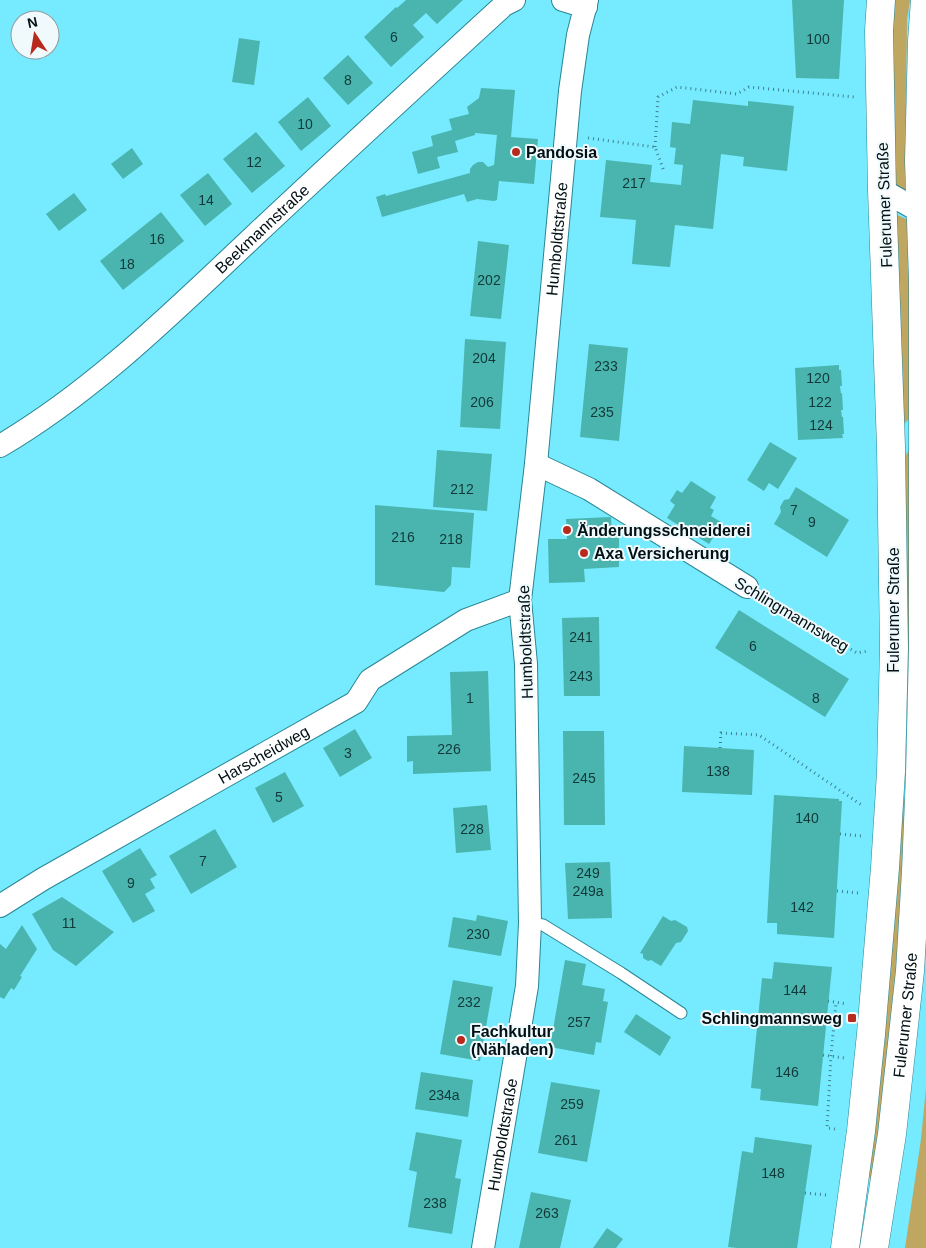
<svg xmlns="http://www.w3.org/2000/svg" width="926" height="1248" font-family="Arial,sans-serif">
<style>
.green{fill:#bfa661}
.building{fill:#49b5ae}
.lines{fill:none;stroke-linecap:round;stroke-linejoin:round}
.lane-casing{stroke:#298694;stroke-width:13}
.street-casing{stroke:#298694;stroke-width:24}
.secondary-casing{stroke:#298694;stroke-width:29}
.path{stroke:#3e838f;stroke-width:3;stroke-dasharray:1 4;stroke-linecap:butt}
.lane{stroke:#fff;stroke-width:11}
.street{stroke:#fff;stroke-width:22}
.secondary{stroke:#fff;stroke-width:28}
.poi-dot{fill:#b82a1d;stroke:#f0fafc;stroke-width:2}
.labels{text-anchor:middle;stroke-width:4;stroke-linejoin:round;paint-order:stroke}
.number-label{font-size:14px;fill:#12393a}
.poi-label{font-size:16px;font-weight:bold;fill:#001014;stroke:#f0fafc;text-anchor:start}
.street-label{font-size:16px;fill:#001014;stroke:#f0fafc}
</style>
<rect width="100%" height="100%" fill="#76eafe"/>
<path class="green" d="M890,0H910L907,20L905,190L895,186Z
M891,212L908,220L915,414L899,428Z
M914,442L910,698L903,668L898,468Z
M912,793L901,965L872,1194L867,1158L897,807Z
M926,1088V1248H905L921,1139Z"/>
<path class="building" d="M406,0H463L437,24L426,13L413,25L424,37L391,67L364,37L396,7L397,8Z
M792,0H844L839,79L796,78Z
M239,38L260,41L254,85L232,82Z
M348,55L373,83L348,105L323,78Z
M481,88L515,90L511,137L538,139L534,184L499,181L497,200L494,201L477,199L467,202L464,194L382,217L376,197L385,194L386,196L470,173V169L473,165L478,162H483L488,167L494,165L497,135L475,133V135L455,141L458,152L437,157L440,168L418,174L412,152L433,146L431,136L452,130L449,119L469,114L467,107L479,98Z
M308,97L331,126L301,151L278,122Z
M693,100L748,106V101L794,106L787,171L743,166L744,157L721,154L713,229L675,225L670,267L632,264L636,220L600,217L606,160L652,165L650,182L681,185L683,165L674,164L676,148L670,147L672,122L690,124Z
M256,132L285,166L252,193L223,159Z
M132,148L143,164L123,179L111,164Z
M208,173L232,204L205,226L180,195Z
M74,193L87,210L59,231L46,214Z
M161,212L184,241L123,290L100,261Z
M478,241L509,245L501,319L470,316Z
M465,339L506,342L500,429L460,427Z
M589,344L628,348L619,441L580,437Z
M839,365V370H841L842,386H840L841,394L842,393L843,410H841L842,417H843L844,434H842L843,438L798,440L795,368Z
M770,442L797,458L778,489L769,483L764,491L747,480Z
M437,450L492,454L487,511L433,507Z
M691,481L716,497L710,508L714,510L711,516L721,522L715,532L716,533L709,544L667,518L675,505L670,501L677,490L682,493Z
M796,487L849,520L827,557L774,524L781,512L780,507L784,500L789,499Z
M375,505L474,513L470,568L452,567L451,585L444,592L375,585Z
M611,517L612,538L619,537V567L584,569L585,582L549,583L548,539H567L566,519Z
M739,610L849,679L825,717L715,648Z
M599,617L600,696H564L562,618Z
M488,671L491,771L413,774V761L407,762V736L452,735L450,672Z
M355,729L372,758L340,777L323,748Z
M563,731H604L605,825H564Z
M684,746L754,750L752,795L682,792Z
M285,772L304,806L273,823L255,788Z
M774,795L839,799V801H842L834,938L777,934V923H767Z
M487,805L491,850L456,853L453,808Z
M215,829L237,867L191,894L169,856Z
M140,848L157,875L150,879L155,888L145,894L155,911L133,923L102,871Z
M610,862L612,918L568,919L565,863Z
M62,897L114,932L76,966L53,950L32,914Z
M477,915L508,921L501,956L448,947L453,917L476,921Z
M663,916L671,921L675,920L687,927L688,931L681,942L676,943L661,966L651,960L648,961L643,958V954L640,953Z
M22,925L37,949L20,976L22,977L14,990L11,988L4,999L0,997V944L6,949Z
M565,960L586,964L582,985L605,989L603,1001L608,1002L601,1043L596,1042L594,1055L550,1047Z
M774,962L832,967L818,1106L760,1100L761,1089L751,1088L762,978L772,979Z
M453,980L493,987L480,1061L440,1054Z
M636,1014L671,1037L660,1056L624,1032Z
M421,1072L473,1080L468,1117L415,1109Z
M551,1082L600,1090L587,1162L538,1153Z
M416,1132L462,1140L455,1178L461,1179L452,1234L408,1227L417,1172L409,1170Z
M755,1137L812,1145L797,1248H737L728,1247L742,1151L753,1153Z
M531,1192L571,1200L560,1248H519Z
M607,1228L623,1239L616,1248H593Z"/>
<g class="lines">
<g class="lane-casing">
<path id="lane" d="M530,923L543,925L621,973L681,1013"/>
</g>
<g class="street-casing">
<g id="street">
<path d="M563,0L586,7"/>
<path d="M882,190L921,212H926"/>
<path id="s1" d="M0,446C95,390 173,312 253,237C336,159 420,82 504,5L514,0"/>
<path d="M536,464L589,489L747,587"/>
<path id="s2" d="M0,906L43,879L356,702L370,680L466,620L520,600"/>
<path id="s3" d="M483,1248L527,986L530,923L526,664L520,600L536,464L570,91L578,35L587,0"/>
</g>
</g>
<g class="secondary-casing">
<g id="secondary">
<path d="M845,1248L861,1131L871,1034L885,868L891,772L894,648L891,447L882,190L879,31L881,0"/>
<path id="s4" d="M874,1248L892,1134L910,971L916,871L920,774L923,647V281L919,161L922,41L925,0"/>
</g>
</g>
<path class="path" d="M588,138L655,147L664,171
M655,147L658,97L677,87L737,94L749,87L854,97
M765,598L857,653L868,651
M720,748L721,733L759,735L863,806
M840,834L862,836
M837,891L859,893
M828,1001L847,1004
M823,1055L844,1058
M835,1129L827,1128L831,1056L836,1002
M805,1193L827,1195"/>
<use href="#lane" class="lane"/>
<use href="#street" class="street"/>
<use href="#secondary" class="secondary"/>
</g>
<g class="poi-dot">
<circle cx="516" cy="152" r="5"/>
<circle cx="567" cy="530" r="5"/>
<circle cx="584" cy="553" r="5"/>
<rect x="847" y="1013" width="10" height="10" rx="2.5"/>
<circle cx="461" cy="1040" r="5"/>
</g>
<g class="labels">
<g class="number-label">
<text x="394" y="42">6</text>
<text x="818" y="44">100</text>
<text x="348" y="85">8</text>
<text x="305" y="129">10</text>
<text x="254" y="167">12</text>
<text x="634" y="188">217</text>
<text x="206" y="205">14</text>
<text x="157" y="244">16</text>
<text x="127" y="269">18</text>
<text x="489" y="285">202</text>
<text x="484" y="363">204</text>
<text x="606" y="371">233</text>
<text x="818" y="383">120</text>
<text x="482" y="407">206</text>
<text x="820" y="407">122</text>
<text x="602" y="417">235</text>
<text x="821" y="430">124</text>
<text x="462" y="494">212</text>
<text x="794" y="515">7</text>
<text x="812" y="527">9</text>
<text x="403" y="542">216</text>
<text x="451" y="544">218</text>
<text x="581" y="642">241</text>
<text x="753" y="651">6</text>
<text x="581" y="681">243</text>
<text x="470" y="703">1</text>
<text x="816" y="703">8</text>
<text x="449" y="754">226</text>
<text x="348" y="758">3</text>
<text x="718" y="776">138</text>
<text x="584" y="783">245</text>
<text x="279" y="802">5</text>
<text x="807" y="823">140</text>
<text x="472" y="834">228</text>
<text x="203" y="866">7</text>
<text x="588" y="878">249</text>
<text x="131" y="888">9</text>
<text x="588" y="896">249a</text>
<text x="802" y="912">142</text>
<text x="69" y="928">11</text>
<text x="478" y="939">230</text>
<text x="795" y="995">144</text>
<text x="469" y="1007">232</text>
<text x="579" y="1027">257</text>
<text x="787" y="1077">146</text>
<text x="444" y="1100">234a</text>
<text x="572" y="1109">259</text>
<text x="566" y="1145">261</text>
<text x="773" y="1178">148</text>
<text x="435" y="1208">238</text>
<text x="547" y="1218">263</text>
</g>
<g class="poi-label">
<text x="526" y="158">Pandosia</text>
<text x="577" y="536">Änderungsschneiderei</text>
<text x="594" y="559">Axa Versicherung</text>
<text x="842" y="1024" text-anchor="end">Schlingmannsweg</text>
<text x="471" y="1037">Fachkultur<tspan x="471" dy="18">(Nähladen)</tspan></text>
</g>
<g class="street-label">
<text transform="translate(884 205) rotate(-92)" y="6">Fulerumer Straße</text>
<text dy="6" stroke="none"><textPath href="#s1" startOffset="341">Beekmannstraße</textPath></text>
<text dy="6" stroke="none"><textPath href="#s3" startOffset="1015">Humboldtstraße</textPath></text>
<text transform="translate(893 610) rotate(-90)" y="6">Fulerumer Straße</text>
<text transform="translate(792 614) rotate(31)" y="6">Schlingmannsweg</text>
<text transform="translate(525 642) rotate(-92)" y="6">Humboldtstraße</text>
<text dy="6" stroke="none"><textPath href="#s2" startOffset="304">Harscheidweg</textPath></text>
<text dy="6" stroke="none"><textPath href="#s4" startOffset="235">Fulerumer Straße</textPath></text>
<text dy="6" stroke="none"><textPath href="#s3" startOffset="115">Humboldtstraße</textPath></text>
</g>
</g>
<g transform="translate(35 35) rotate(348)"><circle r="24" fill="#f0fafc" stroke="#909c9f"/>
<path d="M0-4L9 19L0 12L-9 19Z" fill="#b82a1d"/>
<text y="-8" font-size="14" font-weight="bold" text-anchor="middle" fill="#001014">N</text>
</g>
</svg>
